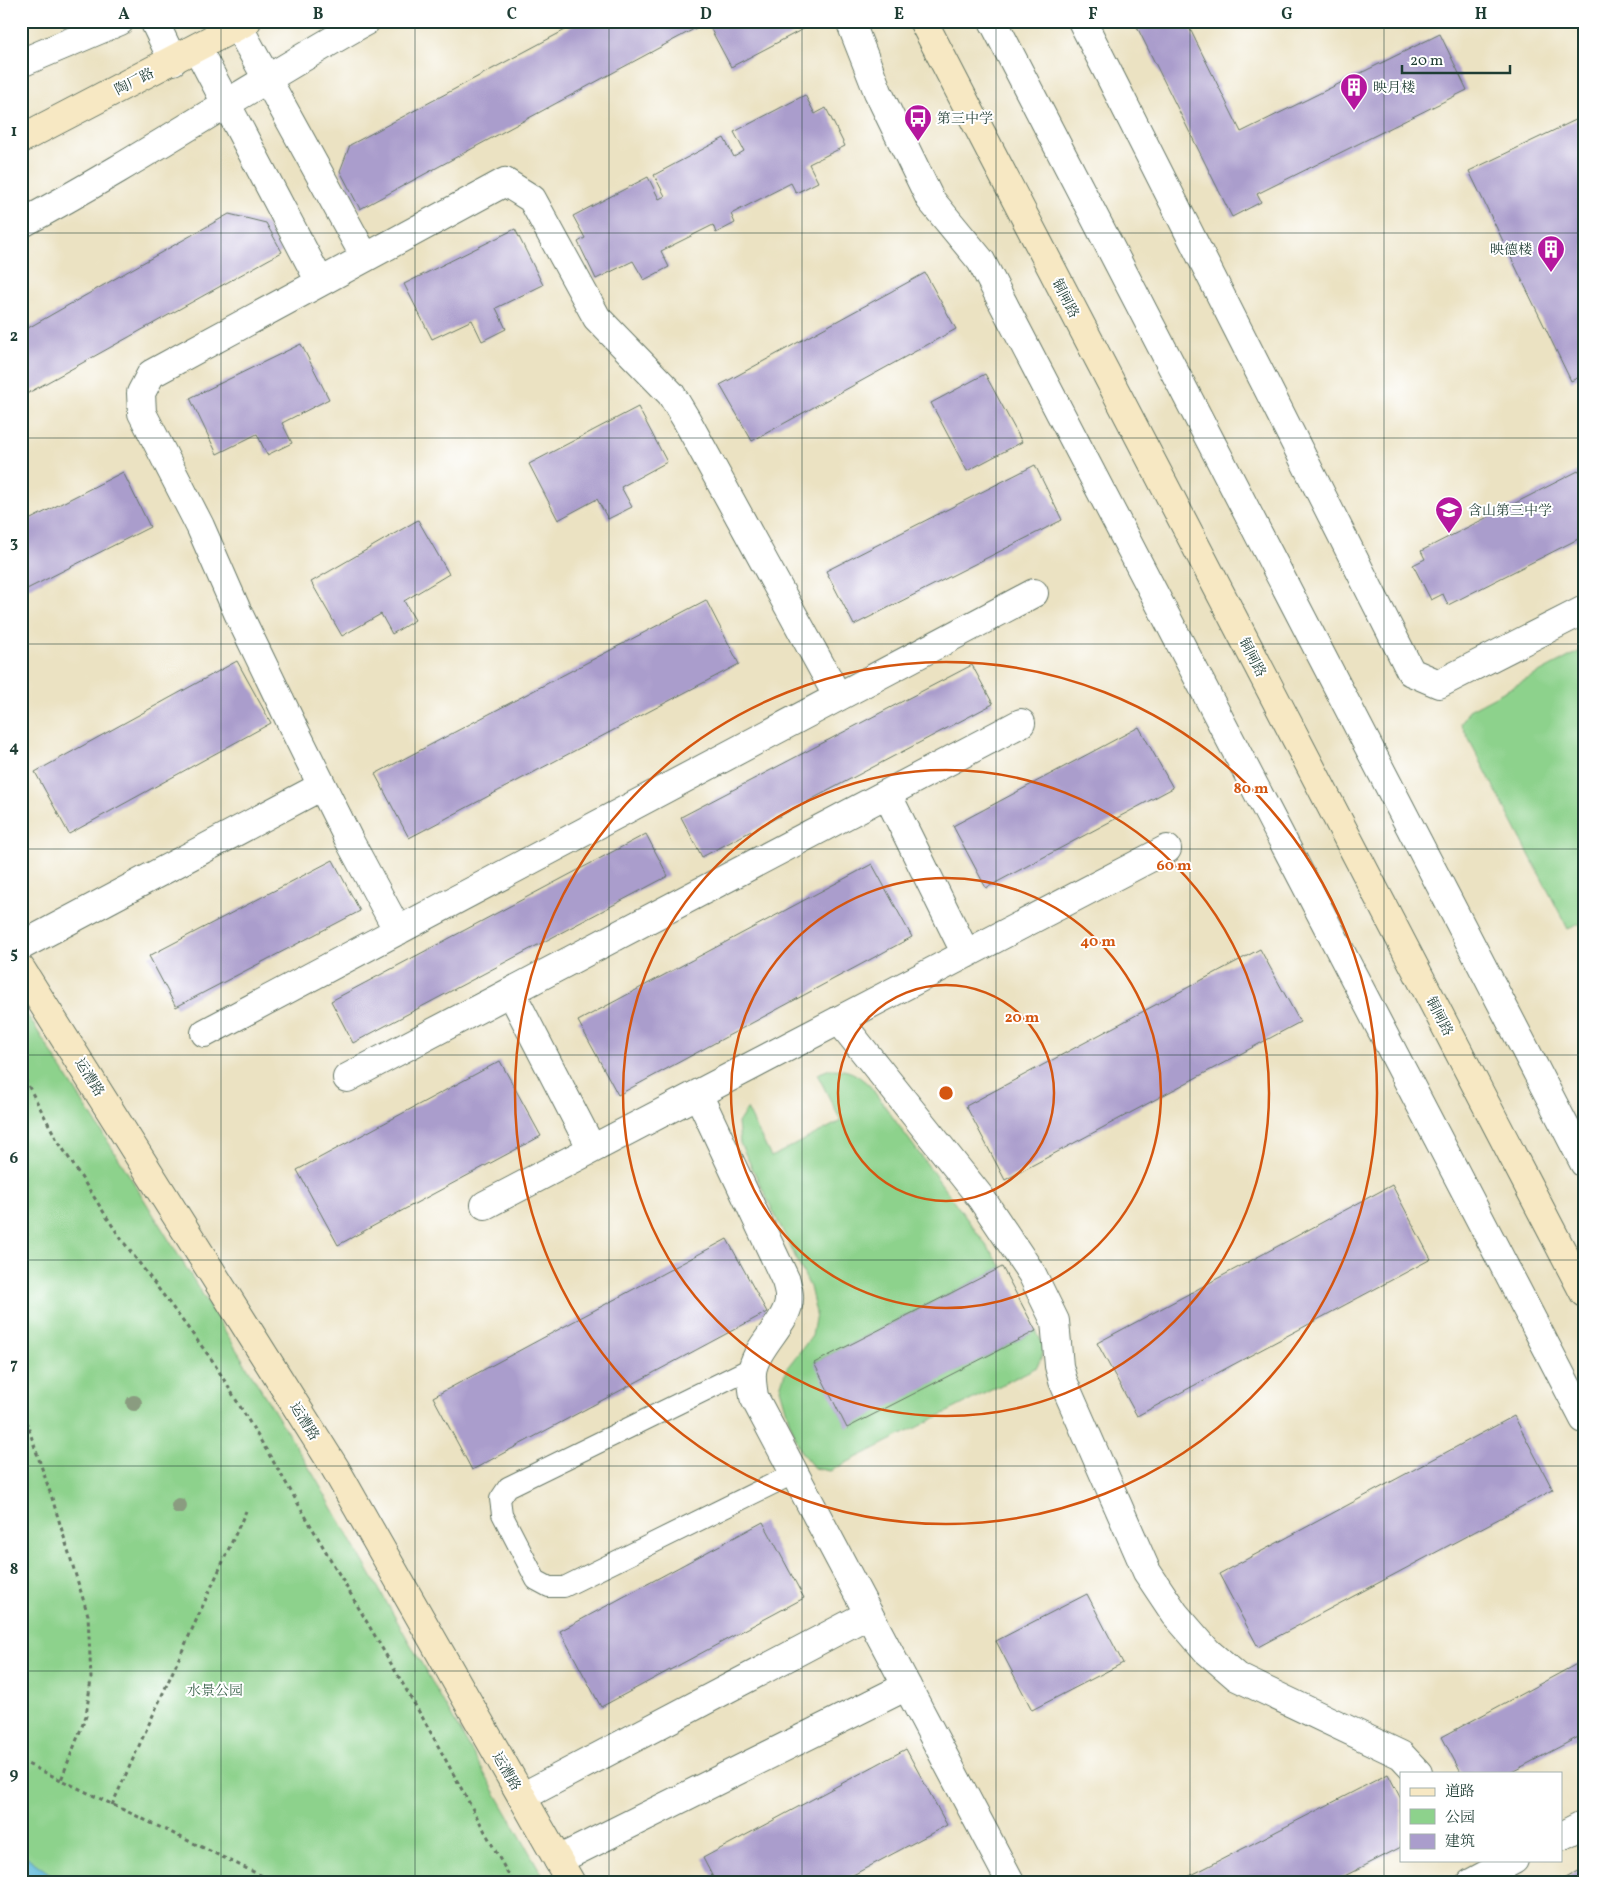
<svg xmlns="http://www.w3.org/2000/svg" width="1605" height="1904" font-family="Vollkorn,'Noto Serif SC',serif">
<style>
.green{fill:#8dd28c;stroke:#568860}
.water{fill:#5ab7d8;stroke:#3c7a86}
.building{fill:#aa9dcc}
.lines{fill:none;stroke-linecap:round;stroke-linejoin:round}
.lane-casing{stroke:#676;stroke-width:22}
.street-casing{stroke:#676;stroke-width:30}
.secondary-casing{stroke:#676;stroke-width:30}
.path{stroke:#676;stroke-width:3;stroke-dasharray:4 4;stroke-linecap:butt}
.lane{stroke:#fff;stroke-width:20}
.street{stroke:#fff;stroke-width:28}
.secondary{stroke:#f7e8c3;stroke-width:28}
.tree{fill:#8a9c80}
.grid{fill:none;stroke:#1f3d34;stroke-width:1;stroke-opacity:0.55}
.ring{fill:none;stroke:#d45610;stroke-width:2.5}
.labels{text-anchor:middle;stroke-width:4;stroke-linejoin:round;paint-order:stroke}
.street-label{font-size:14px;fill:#1f3d34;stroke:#fff}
.poi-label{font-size:14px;fill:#1f3d34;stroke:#fff;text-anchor:start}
.park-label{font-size:14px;fill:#3a624a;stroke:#fff}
.centre{fill:#d45610;stroke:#fff;stroke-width:2.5}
.ring-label{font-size:15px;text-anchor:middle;font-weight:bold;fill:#d45610;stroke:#fff;stroke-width:4;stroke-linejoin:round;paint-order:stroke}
.neatline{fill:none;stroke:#1f3d34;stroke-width:2}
.grid-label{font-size:16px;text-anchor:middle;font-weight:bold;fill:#1f3d34}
</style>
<rect width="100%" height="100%" fill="#fff"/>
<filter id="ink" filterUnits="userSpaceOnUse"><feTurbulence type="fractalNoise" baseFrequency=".02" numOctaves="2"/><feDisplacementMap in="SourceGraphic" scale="10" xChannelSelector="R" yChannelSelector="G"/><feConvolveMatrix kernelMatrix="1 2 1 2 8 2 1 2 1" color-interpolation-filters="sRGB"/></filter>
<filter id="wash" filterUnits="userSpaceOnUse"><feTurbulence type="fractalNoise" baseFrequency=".0096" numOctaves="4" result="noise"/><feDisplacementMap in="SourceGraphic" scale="20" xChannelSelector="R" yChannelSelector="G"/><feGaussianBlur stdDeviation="1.12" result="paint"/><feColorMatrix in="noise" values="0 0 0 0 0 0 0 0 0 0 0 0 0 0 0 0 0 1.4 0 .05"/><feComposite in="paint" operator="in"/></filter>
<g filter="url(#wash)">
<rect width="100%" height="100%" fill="#ebe2c2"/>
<path class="green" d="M1584,649V922L1568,929L1461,724L1469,710Z
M21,1005L126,1170L316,1479L547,1883H21Z
M830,1069C849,1069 856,1073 870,1086L1002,1267L815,1362L847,1427L1036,1331L1045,1348L1037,1367L830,1471L814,1468L801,1452L789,1420L780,1388L786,1369L812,1336L816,1313L810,1287L740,1143L738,1123L747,1109L771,1157L841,1121L817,1074Z"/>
<path class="water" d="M21,1853L63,1883H21Z"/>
<g id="blocks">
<path class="building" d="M582,21H802L805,28L731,67L707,22L360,209L340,171L350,145Z
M1134,21H1186L1241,132L1440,34L1467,90L1257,194L1261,202L1232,217Z
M805,95L815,114L826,108L845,146L809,164L818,182L796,193L791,183L731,214L735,223L716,233L713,225L661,251L669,267L644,280L633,261L596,279L578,242L585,238L573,216L648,177L659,199L665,196L654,175L724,138L734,157L744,151L734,132Z
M1584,116V375L1571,381L1469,171Z
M229,214L266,223L282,252L21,397V332Z
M515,229L543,285L496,308L506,329L482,341L472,320L432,339L404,284Z
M925,273L956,329L752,441L720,385Z
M301,344L329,399L282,423L292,443L267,455L257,434L217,454L190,398Z
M985,374L1022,442L967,471L931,403Z
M638,407L667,462L621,487L632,507L608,519L597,499L558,520L529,464Z
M1035,465L1062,520L854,625L826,571Z
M1584,468V536L1448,605L1443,594L1431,600L1413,565L1425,559L1421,551Z
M123,472L150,527L21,592V524Z
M418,520L449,574L404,601L415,620L392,634L381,614L342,636L311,582Z
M706,600L739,664L409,838L375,774Z
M237,661L271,723L69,834L35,772Z
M972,665L993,704L702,857L681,817Z
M1139,727L1173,788L986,888L953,826Z
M646,834L668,876L353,1043L331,1001Z
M333,860L360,911L176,1007L149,956Z
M872,864L912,937L618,1095L578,1021Z
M1260,949L1300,1022L1005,1180L966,1106Z
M500,1061L541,1136L338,1245L297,1170Z
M1392,1185L1431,1259L1137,1416L1097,1343Z
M727,1239L767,1312L472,1470L433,1397Z
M1002,1267L1036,1331L847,1428L814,1363Z
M1514,1416L1553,1490L1258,1647L1219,1574Z
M763,1522L804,1598L601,1707L560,1631Z
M1087,1594L1123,1663L1032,1710L996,1641Z
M1584,1660V1734L1510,1773H1461L1442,1737Z
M906,1749L947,1825L838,1883H716L703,1858Z
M1388,1774L1401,1799V1847L1331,1883H1176Z
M1584,1868V1883H1557Z"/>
</g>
</g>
<g filter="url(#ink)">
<use href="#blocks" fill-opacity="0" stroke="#676" stroke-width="1"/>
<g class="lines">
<g class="lane-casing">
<path id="lane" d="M753,1367L508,1487L500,1499L502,1514L536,1580L549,1587H564L795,1473"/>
</g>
<g class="street-casing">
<path id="street" d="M154,21L173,61
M850,21L878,92L930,199L981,261L1584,1419
M993,21L1584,1163
M1082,21L1411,672L1439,684L1584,610
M238,26L365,257
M197,48L320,282
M21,63L120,21
M21,224C139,161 250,86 366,21
M887,794L966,954
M398,931L349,840L296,733L238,613L200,526L142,413L141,393L151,374L505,182L532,199L597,318L671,394L686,419L838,697
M21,946L322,786
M511,992L592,1149
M839,1020L981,1198L1032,1274L1055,1321L1059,1366L1063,1381L1147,1572L1175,1614L1207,1651L1237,1677L1401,1755L1418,1773
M205,1033L1034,593
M347,1078L1021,723
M698,1094L786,1281C787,1285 789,1291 789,1296C791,1319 759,1343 753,1367C750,1377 753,1387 754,1397L1011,1883
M485,1205L1167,849
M522,1797L869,1614
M1561,1836L1584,1824
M558,1860L907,1686
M1471,1883L1514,1860"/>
</g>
<g class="secondary-casing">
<path id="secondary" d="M923,21L1584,1293
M21,139L247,21
M21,969L335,1468L571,1883"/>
</g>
<path class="path" d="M21,1072L56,1138L119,1236L212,1360L282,1476L425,1722L513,1883
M21,1415L26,1421L52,1498L88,1615L91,1679L86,1716L61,1780L277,1883
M21,1761L61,1780
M112,1805L246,1511"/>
<use href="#lane" class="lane"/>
<use href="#street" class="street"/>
<use href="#secondary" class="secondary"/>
</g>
<g class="tree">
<circle cx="134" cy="1403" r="8"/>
<circle cx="179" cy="1506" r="8"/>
</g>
</g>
<path class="grid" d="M221,21V1883M415,21V1883M609,21V1883M802,21V1883M996,21V1883M1190,21V1883M1384,21V1883M21,233H1584M21,438H1584M21,644H1584M21,849H1584M21,1055H1584M21,1260H1584M21,1466H1584M21,1671H1584"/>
<g class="ring">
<circle cx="946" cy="1093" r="108"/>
<circle cx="946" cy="1093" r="215"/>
<circle cx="946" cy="1093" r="323"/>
<circle cx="946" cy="1093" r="431"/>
</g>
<defs>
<g id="building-pin" transform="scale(1.4375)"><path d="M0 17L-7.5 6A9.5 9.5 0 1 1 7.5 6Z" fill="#b5179e" stroke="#fff"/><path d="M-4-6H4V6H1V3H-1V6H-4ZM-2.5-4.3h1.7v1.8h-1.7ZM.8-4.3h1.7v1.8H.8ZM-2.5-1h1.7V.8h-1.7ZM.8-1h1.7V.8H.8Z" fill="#fff"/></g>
<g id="bus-pin" transform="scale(1.4375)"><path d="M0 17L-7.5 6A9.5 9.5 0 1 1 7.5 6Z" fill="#b5179e" stroke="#fff"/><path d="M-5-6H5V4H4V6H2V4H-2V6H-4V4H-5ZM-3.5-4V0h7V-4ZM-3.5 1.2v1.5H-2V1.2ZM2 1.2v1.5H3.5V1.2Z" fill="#fff"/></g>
<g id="school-pin" transform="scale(1.4375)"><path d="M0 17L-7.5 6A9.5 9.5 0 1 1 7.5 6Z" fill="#b5179e" stroke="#fff"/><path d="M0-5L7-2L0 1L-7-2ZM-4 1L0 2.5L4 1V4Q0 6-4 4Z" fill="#fff"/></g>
</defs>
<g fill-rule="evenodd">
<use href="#building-pin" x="1354" y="87"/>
<use href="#bus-pin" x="918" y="118"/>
<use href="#building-pin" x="1551" y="249"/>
<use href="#school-pin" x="1449" y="510"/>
</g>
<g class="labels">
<g class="street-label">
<text transform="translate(134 81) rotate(-27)" y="5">陶厂路</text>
<text transform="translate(1066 298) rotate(63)" y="5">铜闸路</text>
<text transform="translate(1253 657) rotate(63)" y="5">铜闸路</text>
<text transform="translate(1440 1016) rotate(63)" y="5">铜闸路</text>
<text transform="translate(90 1077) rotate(58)" y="5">运漕路</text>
<text transform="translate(305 1421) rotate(58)" y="5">运漕路</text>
<text transform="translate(507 1771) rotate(60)" y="5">运漕路</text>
</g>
<g class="poi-label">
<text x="1373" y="92">映月楼</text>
<text x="937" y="123">第三中学</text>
<text x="1532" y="254" text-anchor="end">映德楼</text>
<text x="1468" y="515">含山第三中学</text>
</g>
<g class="park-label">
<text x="215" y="1695">水景公园</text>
</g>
</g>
<circle cx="946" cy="1093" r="8" class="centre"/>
<g class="ring-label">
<text x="1251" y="793">80 m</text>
<text x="1174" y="870">60 m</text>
<text x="1098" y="946">40 m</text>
<text x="1022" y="1022">20 m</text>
</g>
<rect width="1605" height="1904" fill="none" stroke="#fff" stroke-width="55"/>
<rect x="1400" y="1772" width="162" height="90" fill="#ffffff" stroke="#a5b1ae"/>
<rect x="1410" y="1788" width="25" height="8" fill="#f7e8c3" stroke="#a5b1ae"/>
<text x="1445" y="1796" font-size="15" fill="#1f3d34">道路</text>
<rect x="1410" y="1809" width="25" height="15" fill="#8dd28c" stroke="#a5b1ae"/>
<text x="1445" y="1822" font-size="15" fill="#1f3d34">公园</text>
<rect x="1410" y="1834" width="25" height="15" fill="#aa9dcc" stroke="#a5b1ae"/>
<text x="1445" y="1846" font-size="15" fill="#1f3d34">建筑</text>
<path d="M1402 65v8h108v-8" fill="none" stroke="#1f3d34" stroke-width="2.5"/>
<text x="1410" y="65" font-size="15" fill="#1f3d34" stroke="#ffffff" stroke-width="4" paint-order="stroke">20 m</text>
<rect x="28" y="28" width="1550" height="1848" class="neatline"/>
<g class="grid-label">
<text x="124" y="19">A</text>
<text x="318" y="19">B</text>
<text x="512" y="19">C</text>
<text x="706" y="19">D</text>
<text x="899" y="19">E</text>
<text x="1093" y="19">F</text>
<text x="1287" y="19">G</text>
<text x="1481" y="19">H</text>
<text x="14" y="136">1</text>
<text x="14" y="341">2</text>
<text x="14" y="547">3</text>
<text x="14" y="752">4</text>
<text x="14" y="958">5</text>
<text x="14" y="1163">6</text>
<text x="14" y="1369">7</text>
<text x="14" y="1574">8</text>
<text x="14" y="1779">9</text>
</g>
</svg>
